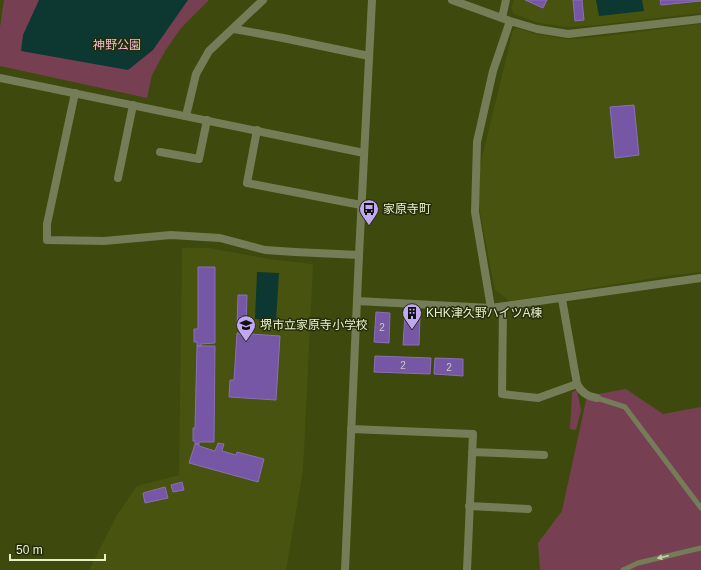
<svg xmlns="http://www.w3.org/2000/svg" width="701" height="570" font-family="Helvetica,'Noto Sans JP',sans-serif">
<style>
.built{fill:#47530e}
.green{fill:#774052}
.water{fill:#0c3831}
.building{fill:#7557a5;stroke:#8971b4}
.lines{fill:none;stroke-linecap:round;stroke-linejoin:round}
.service{stroke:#747d58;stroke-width:5}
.minor{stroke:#747d58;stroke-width:8}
.tertiary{stroke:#747d58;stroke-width:8}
.oneway{fill:#c4cea8}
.labels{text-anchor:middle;stroke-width:3;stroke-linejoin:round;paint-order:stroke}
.number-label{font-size:10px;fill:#cacac2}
.park-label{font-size:12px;fill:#f2bfce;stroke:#262d0d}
.poi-label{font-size:12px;fill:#e6f1cb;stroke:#262d0d;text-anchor:start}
</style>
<rect width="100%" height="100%" fill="#3e490d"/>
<path class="built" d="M514,0H701V13L589,26L566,27L539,23L514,14L511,7Z
M701,24V272L667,276L509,301L495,290L481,219L479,203L480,166L513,30L517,28L535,34L566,39L589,38Z
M182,248H209L269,259L313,264L303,471L286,570H89L117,515L137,486L179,475Z"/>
<path class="green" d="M4,0H209L181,28L165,51L152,75L147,98L0,66V27Z
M626,389L663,414L701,407V570H540L538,543L562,511L587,396Z
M577,390L581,410L576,430L570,429L572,392Z"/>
<path class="water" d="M39,0H188L153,50L128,70L21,51L23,35Z
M596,0H642L644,11L599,16Z
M257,272L279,273L276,321L255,319Z"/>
<path class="building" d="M525,0H547L543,8Z
M573,0H582L584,20L575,21Z
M660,0H701V1L661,5Z
M634,105L639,155L615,158L610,107Z
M198,267H215V343L201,344V346H197V342H194V329H198Z
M238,295H247L246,326H237Z
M376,312L390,313L389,343L374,342Z
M405,314L420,315L419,345H403Z
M237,333L280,336L276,400L229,397L230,380H234Z
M197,346H215L214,442H199V444H195V441H193V428H195Z
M375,356L431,358L430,374L374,372Z
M435,358L463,359V376L434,374Z
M218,443L224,444L222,451L236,455L237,452L264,459L258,482L189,463L195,444H199V446L215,451Z
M182,482L184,490L173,492L171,485Z
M165,487L168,498L145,503L143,493Z"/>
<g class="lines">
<path class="service" d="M597,398L625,407L701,508
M623,570L638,563L701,548"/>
<path class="minor" d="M452,0L510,21L537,29L568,34L701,19
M502,18L506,0
M234,29L283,38L369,56
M75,93L47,224V240L104,241L171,235L220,238L265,250L295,252L359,255
M186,116L196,74L209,51L263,0
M257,130L247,183L361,205
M160,152L199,159L207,120
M118,178L133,105
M562,299L577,384C582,393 587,396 597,398
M357,301L491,308L701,278
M503,307L502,394L538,398L577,384
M491,308L475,212L477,142L493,71L510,21
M351,429L473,434L467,570
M472,452L544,455
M469,506L528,509"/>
<path class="tertiary" d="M0,78L364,153
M345,570L359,255L372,0"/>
</g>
<defs><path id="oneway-solid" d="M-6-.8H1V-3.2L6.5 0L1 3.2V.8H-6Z"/></defs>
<use class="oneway" href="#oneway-solid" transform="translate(663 557) rotate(167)"/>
<defs>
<g id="bus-pin" transform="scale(1)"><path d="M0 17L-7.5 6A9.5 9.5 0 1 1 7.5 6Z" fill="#c1a8f3" stroke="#262d0d"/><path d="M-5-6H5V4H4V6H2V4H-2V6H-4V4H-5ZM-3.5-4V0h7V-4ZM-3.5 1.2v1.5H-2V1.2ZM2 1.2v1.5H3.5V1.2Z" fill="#111"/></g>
<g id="building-pin" transform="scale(1)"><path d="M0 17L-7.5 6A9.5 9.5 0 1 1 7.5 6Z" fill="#c1a8f3" stroke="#262d0d"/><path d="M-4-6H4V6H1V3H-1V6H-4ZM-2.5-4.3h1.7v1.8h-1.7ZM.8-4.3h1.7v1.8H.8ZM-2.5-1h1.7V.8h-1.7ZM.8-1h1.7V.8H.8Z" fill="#111"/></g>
<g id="school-pin" transform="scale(1)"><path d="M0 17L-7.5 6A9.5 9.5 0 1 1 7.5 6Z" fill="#c1a8f3" stroke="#262d0d"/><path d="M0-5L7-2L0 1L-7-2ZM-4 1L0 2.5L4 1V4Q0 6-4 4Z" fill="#111"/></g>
</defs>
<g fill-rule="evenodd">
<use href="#bus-pin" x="369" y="209"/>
<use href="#building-pin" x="412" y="313"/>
<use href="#school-pin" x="246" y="325"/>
</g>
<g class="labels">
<g class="number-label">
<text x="382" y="331">2</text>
<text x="403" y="369">2</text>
<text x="449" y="371">2</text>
</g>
<g class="park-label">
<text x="117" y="49">神野公園</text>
</g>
<g class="poi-label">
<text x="383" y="213">家原寺町</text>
<text x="426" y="317">KHK津久野ハイツA棟</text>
<text x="260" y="329">堺市立家原寺小学校</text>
</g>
</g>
<path d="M10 554v6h95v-6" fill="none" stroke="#e6f1cb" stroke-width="2"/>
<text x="16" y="554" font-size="12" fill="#e6f1cb" stroke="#262d0d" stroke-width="3" paint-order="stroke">50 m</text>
</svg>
